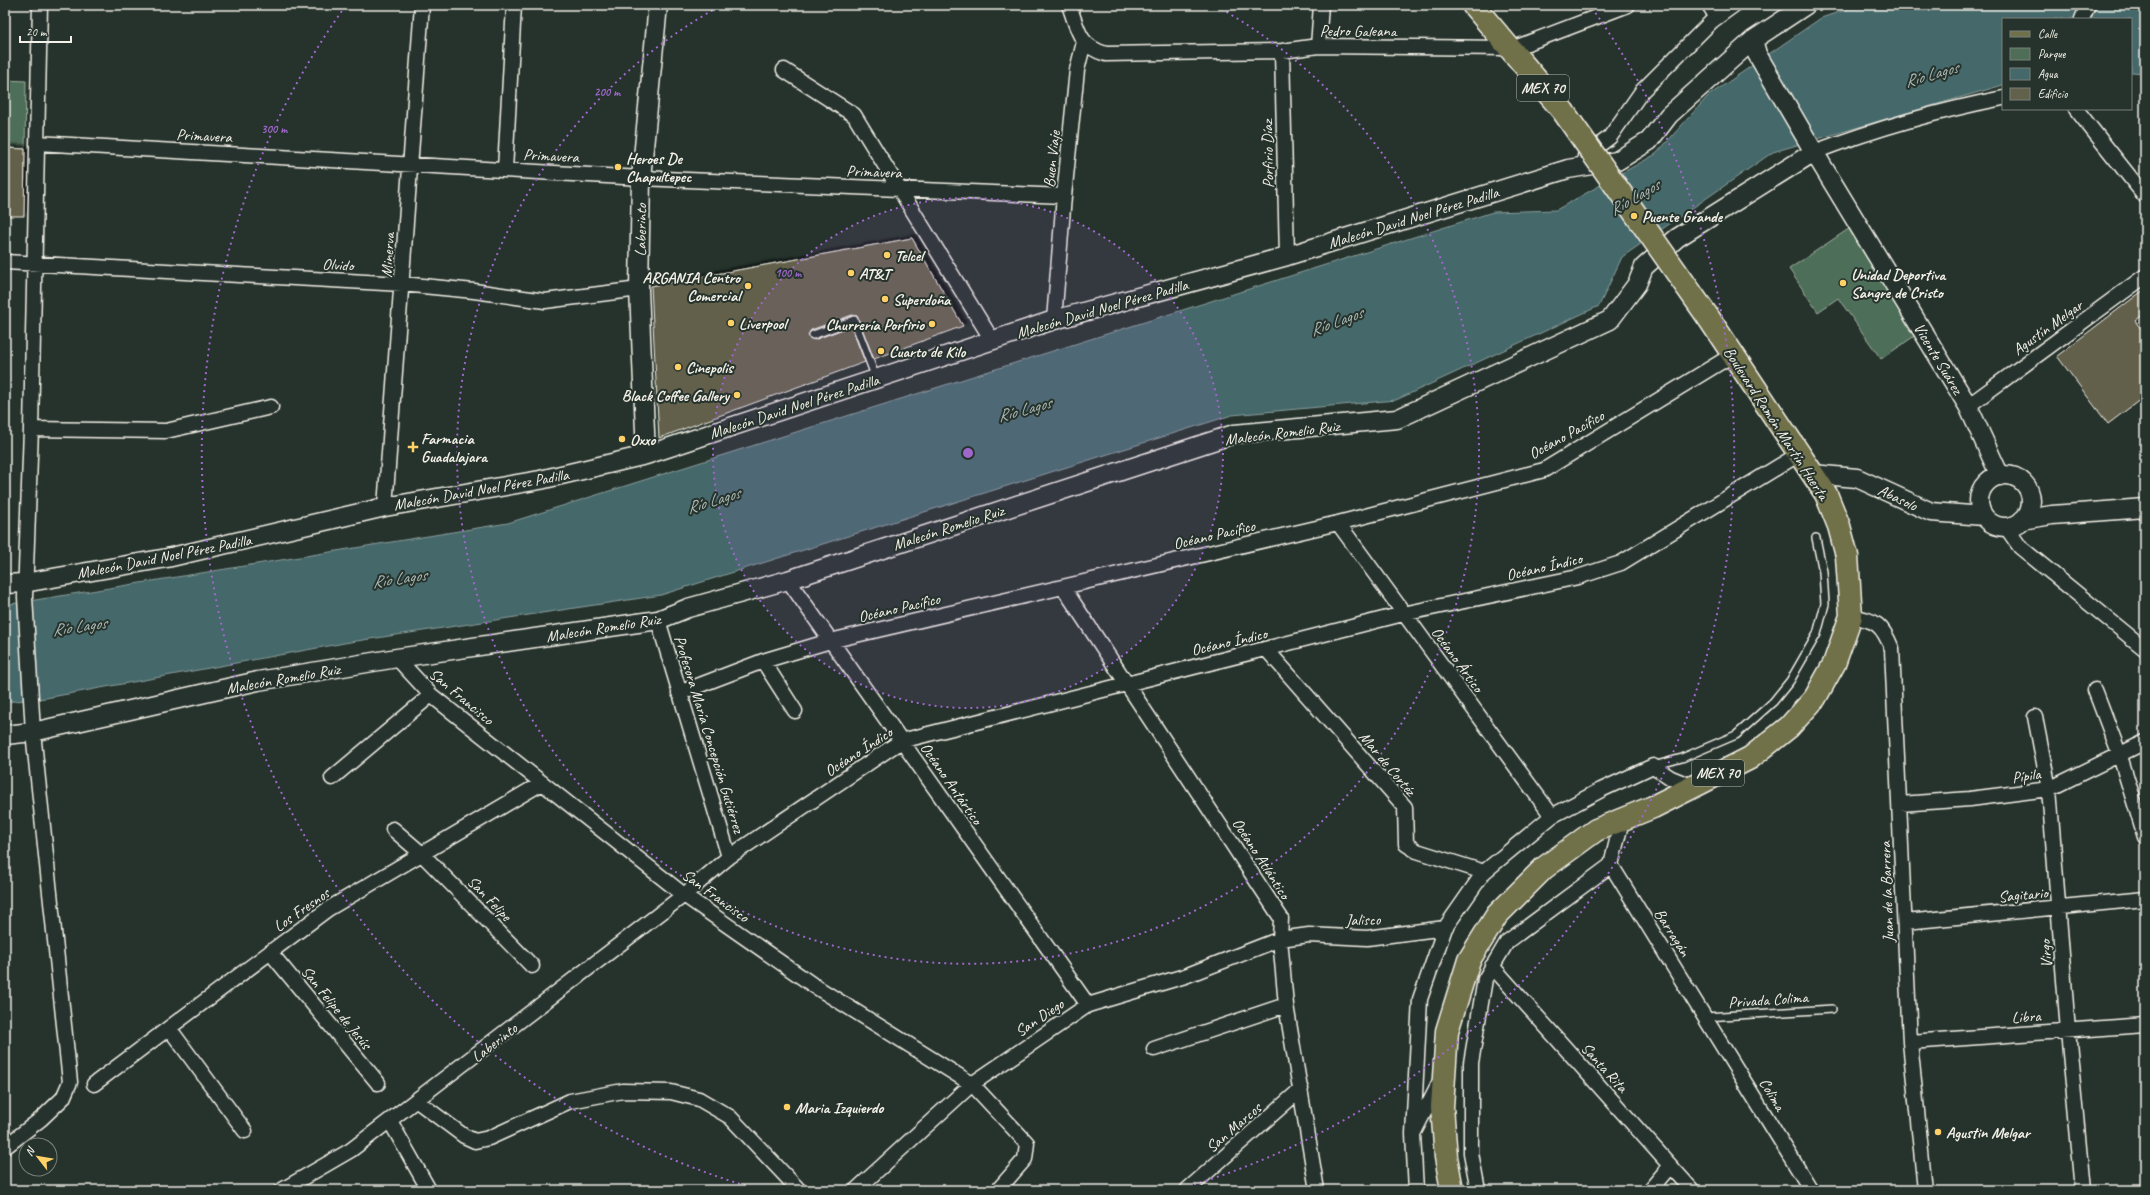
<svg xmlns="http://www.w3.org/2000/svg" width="2150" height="1195" font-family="Caveat,sans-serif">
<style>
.green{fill:#4e6e58;stroke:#a1b0a0}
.water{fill:#45686b;stroke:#8b9f9d}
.building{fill:#62614c;stroke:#f4f1e8;filter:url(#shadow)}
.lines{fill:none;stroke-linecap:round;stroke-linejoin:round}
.service-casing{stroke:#f4f1e8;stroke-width:10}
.minor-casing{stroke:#f4f1e8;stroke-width:17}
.tertiary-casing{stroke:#f4f1e8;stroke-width:21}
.primary-casing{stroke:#f4f1e8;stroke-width:25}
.service{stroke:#26332d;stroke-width:7}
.minor{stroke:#26332d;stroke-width:14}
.tertiary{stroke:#26332d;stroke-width:18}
.primary{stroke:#70704a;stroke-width:22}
.primary-bridge-casing{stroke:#f4f1e8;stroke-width:25;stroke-linecap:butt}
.primary-bridge{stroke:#70704a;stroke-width:22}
.ring{fill:none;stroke:#9f67cb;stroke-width:2;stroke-dasharray:2 4}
.poi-dot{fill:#ffd166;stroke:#26332d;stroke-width:1.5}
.labels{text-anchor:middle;stroke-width:4;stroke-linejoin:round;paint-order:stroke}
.shield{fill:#26332d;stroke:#b6b8b0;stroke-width:1}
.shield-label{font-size:15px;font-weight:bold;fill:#f4f1e8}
.street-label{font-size:16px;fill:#f4f1e8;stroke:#26332d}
.poi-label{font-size:16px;font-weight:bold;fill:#f4f1e8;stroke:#26332d;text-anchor:start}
.water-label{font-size:17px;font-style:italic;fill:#aebab6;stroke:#26332d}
.centre{fill:#9f67cb;stroke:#26332d;stroke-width:2}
.ring-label{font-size:12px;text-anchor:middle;font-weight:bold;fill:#9f67cb;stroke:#26332d;stroke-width:4;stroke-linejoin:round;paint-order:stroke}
</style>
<defs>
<filter id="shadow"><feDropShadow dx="3.5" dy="-3.5" stdDeviation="1" flood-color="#0009"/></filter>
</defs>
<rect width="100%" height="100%" fill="#26332d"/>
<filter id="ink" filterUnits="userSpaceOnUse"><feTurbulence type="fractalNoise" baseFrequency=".025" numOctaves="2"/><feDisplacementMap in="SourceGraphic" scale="8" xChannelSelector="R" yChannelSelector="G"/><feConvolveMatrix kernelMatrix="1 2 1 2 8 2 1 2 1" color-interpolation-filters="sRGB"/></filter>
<g filter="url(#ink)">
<path class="green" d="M5,80L26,81L25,149L5,148Z
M1853,226L1919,333L1881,359L1838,298L1818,312L1789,269Z"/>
<path class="water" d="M1860,5H2145V73L2131,72V19H2003V85L1773,152L1622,257L1599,306L1396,400L1232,415L661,595L350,642L46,698L5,702V605L508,523L1493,212L1556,210L1656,154L1708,96L1821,18Z"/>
<path class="building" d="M5,148L25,149L24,216H5Z
M912,238L963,326L874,359L857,316L852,315L811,330L808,336L814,340L851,326L865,362L659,438L651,286Z
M2145,289V313L2135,321L2145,334V396L2108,424L2057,356Z"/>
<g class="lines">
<g class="service-casing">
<path id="service" d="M813,335L854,320L876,378
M1653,766L1682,758L1736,735L1773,702L1790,681L1817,634L1825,604L1823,572L1816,538
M1706,1017L1832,1009"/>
</g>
<g class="minor-casing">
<path id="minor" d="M1069,5C1078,29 1078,46 1106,54L1282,51L1318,46L1508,48L1517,47L1628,5
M1709,5L1717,17
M2082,19L2088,5
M1318,46L1321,5
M1282,51L1287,256
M784,70L854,115L992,340
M2076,109L2145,196
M37,143L641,178L1064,196
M1814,152C1878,128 1937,111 2003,98
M1585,156L1610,137L1642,91L1712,21L1734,5
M505,170L514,5
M5,262L402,284L474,291L545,301L639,289
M1054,320L1064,196L1077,70L1084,42
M1968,406L2145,276
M31,429L166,431L271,407
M385,507L422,5
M1338,523L1552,816
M2006,527L2020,547L2145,649
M788,580L1088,1005
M1063,587L1281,918L1280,939L1286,1005L1317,1190
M1851,616C1877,621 1882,624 1892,649L1910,1042L1925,1190
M658,620L729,857
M1267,650L1405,807L1406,844L1417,851L1484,872
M397,658L431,695L684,895L813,985L972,1084L1027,1143L1025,1159L998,1190
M763,661L795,711
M2095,690L2120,756L2145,837
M679,693L763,661L830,641L1338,523L1544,470L1734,354
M2035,717L2049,789L2068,1031L2083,1190
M332,778L431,695
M1900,804L1970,799L2049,789L2145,742
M393,829L422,854L532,966
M1611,865L1811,1190
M1905,922L2145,899
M270,952L378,1083
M1492,966L1692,1190
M169,1028L245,1131
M1910,1042L2145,1025
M1154,1049L1286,1005
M94,1084L328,909L542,783
M417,1101L464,1136L475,1141L489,1138L570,1101L623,1091L671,1092L699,1099L730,1117L799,1190
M390,1121L429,1190
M1413,1134L1420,999L1445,928L1484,872L1552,816L1601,790L1653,766L1671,778L1691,786
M5,1147L41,1119L63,1098L70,1082L33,732L25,597L31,429L40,5
M282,1190L351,1150L684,895L729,857L901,741L1403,614L1578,577L1621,563L1799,454
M856,1190L972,1084L1088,1005L1185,976L1280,939L1309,935L1367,938L1445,928
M1187,1190L1301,1089
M1416,1190L1413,1134L1440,1081
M1478,1190L1471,1153V1063L1485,979L1507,942L1611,865L1622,820
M1650,1190L1670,1166"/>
</g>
<g class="tertiary-casing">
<path id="tertiary" d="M1753,40L1757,54L1814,152L1968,406L2000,476
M646,455L639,289L641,178L658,5
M1812,474L1857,478L1931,512L1984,516
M1979 501a26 26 0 1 1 52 0a26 26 0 1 1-52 0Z
M2022,520L2052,515L2145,508
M5,584L24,583L167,558L385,507L540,480L646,455L1054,320L1287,256L1568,169L1617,161L1649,141L1669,115L1753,40L1806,5
M5,735L33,732L258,681L397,658L658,620L688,608L788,580L1234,434L1397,419L1610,320L1637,284L1644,267L1677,238L1814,152"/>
</g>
<g class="primary-casing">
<path id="primary" d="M1473,5L1563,111
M1452,1190L1446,1157L1442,1107L1447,1031L1469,960L1497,915L1544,868L1596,830L1653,807L1750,758L1789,727L1815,698L1834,664L1851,616L1847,556L1839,526L1826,494L1708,317"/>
</g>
<use href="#service" class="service"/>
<use href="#minor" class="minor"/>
<use href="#tertiary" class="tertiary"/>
<use href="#primary" class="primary"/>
<g class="primary-bridge-casing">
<path id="primary-bridge" d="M1563,111L1708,317"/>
</g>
<use href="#primary-bridge" class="primary-bridge"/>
</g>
</g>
<circle cx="968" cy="453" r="255" fill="#9f67cb" fill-opacity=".12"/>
<g class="ring">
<circle cx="968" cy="453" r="255"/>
<path d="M1216 6A511 511 0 1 1 720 6"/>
<path d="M757 1189A766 766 0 0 1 344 8M1592 8A766 766 0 0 1 1179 1189"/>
</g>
<g class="poi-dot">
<circle cx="618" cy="167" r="4"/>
<circle cx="1634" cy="216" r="4"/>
<circle cx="887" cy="255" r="4"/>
<circle cx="851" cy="273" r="4"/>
<circle cx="1843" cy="283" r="4"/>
<circle cx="748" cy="286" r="4"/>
<circle cx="885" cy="299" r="4"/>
<circle cx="731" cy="323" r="4"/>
<circle cx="932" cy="324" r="4"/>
<circle cx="881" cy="351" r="4"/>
<circle cx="678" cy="367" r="4"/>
<circle cx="737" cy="395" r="4"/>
<circle cx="622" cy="439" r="4"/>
<path d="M411 441h4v4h4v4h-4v4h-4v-4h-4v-4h4z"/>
<circle cx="787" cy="1107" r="4"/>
<circle cx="1938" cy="1132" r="4"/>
</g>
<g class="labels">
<g class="shield">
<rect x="1517" y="75" width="52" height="26" rx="3"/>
<rect x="1692" y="760" width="52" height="26" rx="3"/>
</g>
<g class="shield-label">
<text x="1543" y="93">MEX 70</text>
<text x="1718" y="778">MEX 70</text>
</g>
<g class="street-label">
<text x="1358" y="36">Pedro Galeana</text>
<text transform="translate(204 135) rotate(3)" y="6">Primavera</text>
<text transform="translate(1267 154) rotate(-91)" y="6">Porfirio Díaz</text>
<text transform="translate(551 155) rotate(3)" y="6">Primavera</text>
<text transform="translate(1051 159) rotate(-84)" y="6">Buen Viaje</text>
<text transform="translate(874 171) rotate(2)" y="6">Primavera</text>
<text transform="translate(1413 217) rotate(-17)" y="6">Malecón David Noel Pérez Padilla</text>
<text transform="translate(640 230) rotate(-89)" y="6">Laberinto</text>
<text transform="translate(387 255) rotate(-86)" y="6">Minerva</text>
<text transform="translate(338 264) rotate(3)" y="6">Olvido</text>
<text transform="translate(1102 308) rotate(-16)" y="6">Malecón David Noel Pérez Padilla</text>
<text transform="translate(2047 327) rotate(-36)" y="6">Agustín Melgar</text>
<text transform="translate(1939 358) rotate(59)" y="6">Vicente Suárez</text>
<text transform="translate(794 406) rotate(-18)" y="6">Malecón David Noel Pérez Padilla</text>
<text transform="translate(1777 423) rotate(57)" y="6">Boulevard Ramón Martín Huerta</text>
<text transform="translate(1282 432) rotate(-7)" y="6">Malecón Romelio Ruiz</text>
<text transform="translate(1566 434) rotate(-29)" y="6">Océano Pacífico</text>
<text transform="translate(481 489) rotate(-10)" y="6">Malecón David Noel Pérez Padilla</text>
<text transform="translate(1898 497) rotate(25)" y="6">Abasolo</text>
<text transform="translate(948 527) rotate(-18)" y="6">Malecón Romelio Ruiz</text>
<text transform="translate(1214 534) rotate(-13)" y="6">Océano Pacífico</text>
<text transform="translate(164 556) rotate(-11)" y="6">Malecón David Noel Pérez Padilla</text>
<text transform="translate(1544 566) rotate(-13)" y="6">Océano Índico</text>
<text transform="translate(899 607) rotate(-13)" y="6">Océano Pacífico</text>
<text transform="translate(603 627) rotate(-9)" y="6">Malecón Romelio Ruiz</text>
<text transform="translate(1229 641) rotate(-13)" y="6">Océano Índico</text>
<text transform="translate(1458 659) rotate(54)" y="6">Océano Ártico</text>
<text transform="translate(283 678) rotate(-10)" y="6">Malecón Romelio Ruiz</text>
<text transform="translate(462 696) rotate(40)" y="6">San Francisco</text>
<text transform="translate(710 734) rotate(73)" y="6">Profesora María Concepción Gutiérrez</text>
<text transform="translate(858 751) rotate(-33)" y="6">Océano Índico</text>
<text transform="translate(1388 763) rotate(50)" y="6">Mar de Cortéz</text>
<text transform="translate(2026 775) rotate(-8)" y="6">Pípila</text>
<text transform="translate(952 783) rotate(55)" y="6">Océano Antártico</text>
<text transform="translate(1262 858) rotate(57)" y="6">Océano Atlántico</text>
<text transform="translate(1886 892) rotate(-92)" y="6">Juan de la Barrera</text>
<text transform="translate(2023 894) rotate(-5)" y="6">Sagitario</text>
<text transform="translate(716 895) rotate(36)" y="6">San Francisco</text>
<text transform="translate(490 898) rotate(46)" y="6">San Felipe</text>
<text transform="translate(301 909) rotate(-35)" y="6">Los Fresnos</text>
<text transform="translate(1363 919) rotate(-1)" y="6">Jalisco</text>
<text transform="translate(1673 932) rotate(58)" y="6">Barragán</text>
<text transform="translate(2045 954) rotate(-94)" y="6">Virgo</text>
<text transform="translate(1768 999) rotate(-4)" y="6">Privada Colima</text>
<text transform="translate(337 1007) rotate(51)" y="6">San Felipe de Jesús</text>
<text transform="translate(2026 1016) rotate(-4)" y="6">Libra</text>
<text transform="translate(1039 1017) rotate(-34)" y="6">San Diego</text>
<text transform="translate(494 1042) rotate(-38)" y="6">Laberinto</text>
<text transform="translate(1605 1067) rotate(48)" y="6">Santa Rita</text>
<text transform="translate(1773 1094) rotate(59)" y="6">Colima</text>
<text transform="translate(1233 1127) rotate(-41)" y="6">San Marcos</text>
</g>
<g class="poi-label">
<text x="626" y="164">Heroes De<tspan x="626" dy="18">Chapultepec</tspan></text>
<text x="1642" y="222">Puente Grande</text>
<text x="895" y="261">Telcel</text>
<text x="859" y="279">AT&amp;T</text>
<text x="1851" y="280">Unidad Deportiva<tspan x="1851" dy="18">Sangre de Cristo</tspan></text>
<text x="740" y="283" text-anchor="end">ARGANIA Centro<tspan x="740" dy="18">Comercial</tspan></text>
<text x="893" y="305">Superdoña</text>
<text x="739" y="329">Liverpool</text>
<text x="924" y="330" text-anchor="end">Churrería Porfirio</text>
<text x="889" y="357">Cuarto de Kilo</text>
<text x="686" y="373">Cinepolis</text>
<text x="729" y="401" text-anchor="end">Black Coffee Gallery</text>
<text x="421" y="444">Farmacia<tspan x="421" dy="18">Guadalajara</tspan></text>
<text x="630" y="445">Oxxo</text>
<text x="795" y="1113">Maria Izquierdo</text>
<text x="1946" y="1138">Agustin Melgar</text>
</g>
<g class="water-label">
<text transform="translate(1931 74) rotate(-16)" y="6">Río Lagos</text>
<text transform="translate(1634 197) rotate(-30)" y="6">Río Lagos</text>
<text transform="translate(1336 321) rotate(-20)" y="6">Río Lagos</text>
<text transform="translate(1024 409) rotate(-15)" y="6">Río Lagos</text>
<text transform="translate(713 500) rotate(-17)" y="6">Río Lagos</text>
<text transform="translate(399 578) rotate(-8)" y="6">Río Lagos</text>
<text transform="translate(79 626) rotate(-8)" y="6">Río Lagos</text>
</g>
</g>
<circle cx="968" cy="453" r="6" class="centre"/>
<g class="ring-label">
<text x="607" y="96">200 m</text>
<text x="274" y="133">300 m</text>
<text x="788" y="277">100 m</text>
</g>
<rect width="2150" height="1195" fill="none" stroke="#26332d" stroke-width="20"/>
<rect x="10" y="10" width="2130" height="1175" fill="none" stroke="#f4f1e8" stroke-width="1.5" filter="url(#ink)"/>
<rect x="2002" y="18" width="130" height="92" fill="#26332d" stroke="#787f78"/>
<rect x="2010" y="31" width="20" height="6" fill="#70704a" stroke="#787f78"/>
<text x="2038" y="38" font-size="12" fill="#f4f1e8">Calle</text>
<rect x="2010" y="48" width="20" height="12" fill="#4e6e58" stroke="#787f78"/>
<text x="2038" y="58" font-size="12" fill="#f4f1e8">Parque</text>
<rect x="2010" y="68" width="20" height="12" fill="#45686b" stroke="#787f78"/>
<text x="2038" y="78" font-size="12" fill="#f4f1e8">Agua</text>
<rect x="2010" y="88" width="20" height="12" fill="#62614c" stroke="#787f78"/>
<text x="2038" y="98" font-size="12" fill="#f4f1e8">Edificio</text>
<g transform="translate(38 1157) rotate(301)"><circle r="19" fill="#26332d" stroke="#787f78"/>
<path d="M0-3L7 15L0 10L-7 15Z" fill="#ffd166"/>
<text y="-6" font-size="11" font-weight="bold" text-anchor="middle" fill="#f4f1e8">N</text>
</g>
<path d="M20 36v6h51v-6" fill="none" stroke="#f4f1e8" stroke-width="2"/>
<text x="26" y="36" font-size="12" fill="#f4f1e8" stroke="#26332d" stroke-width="3" paint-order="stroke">20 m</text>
</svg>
